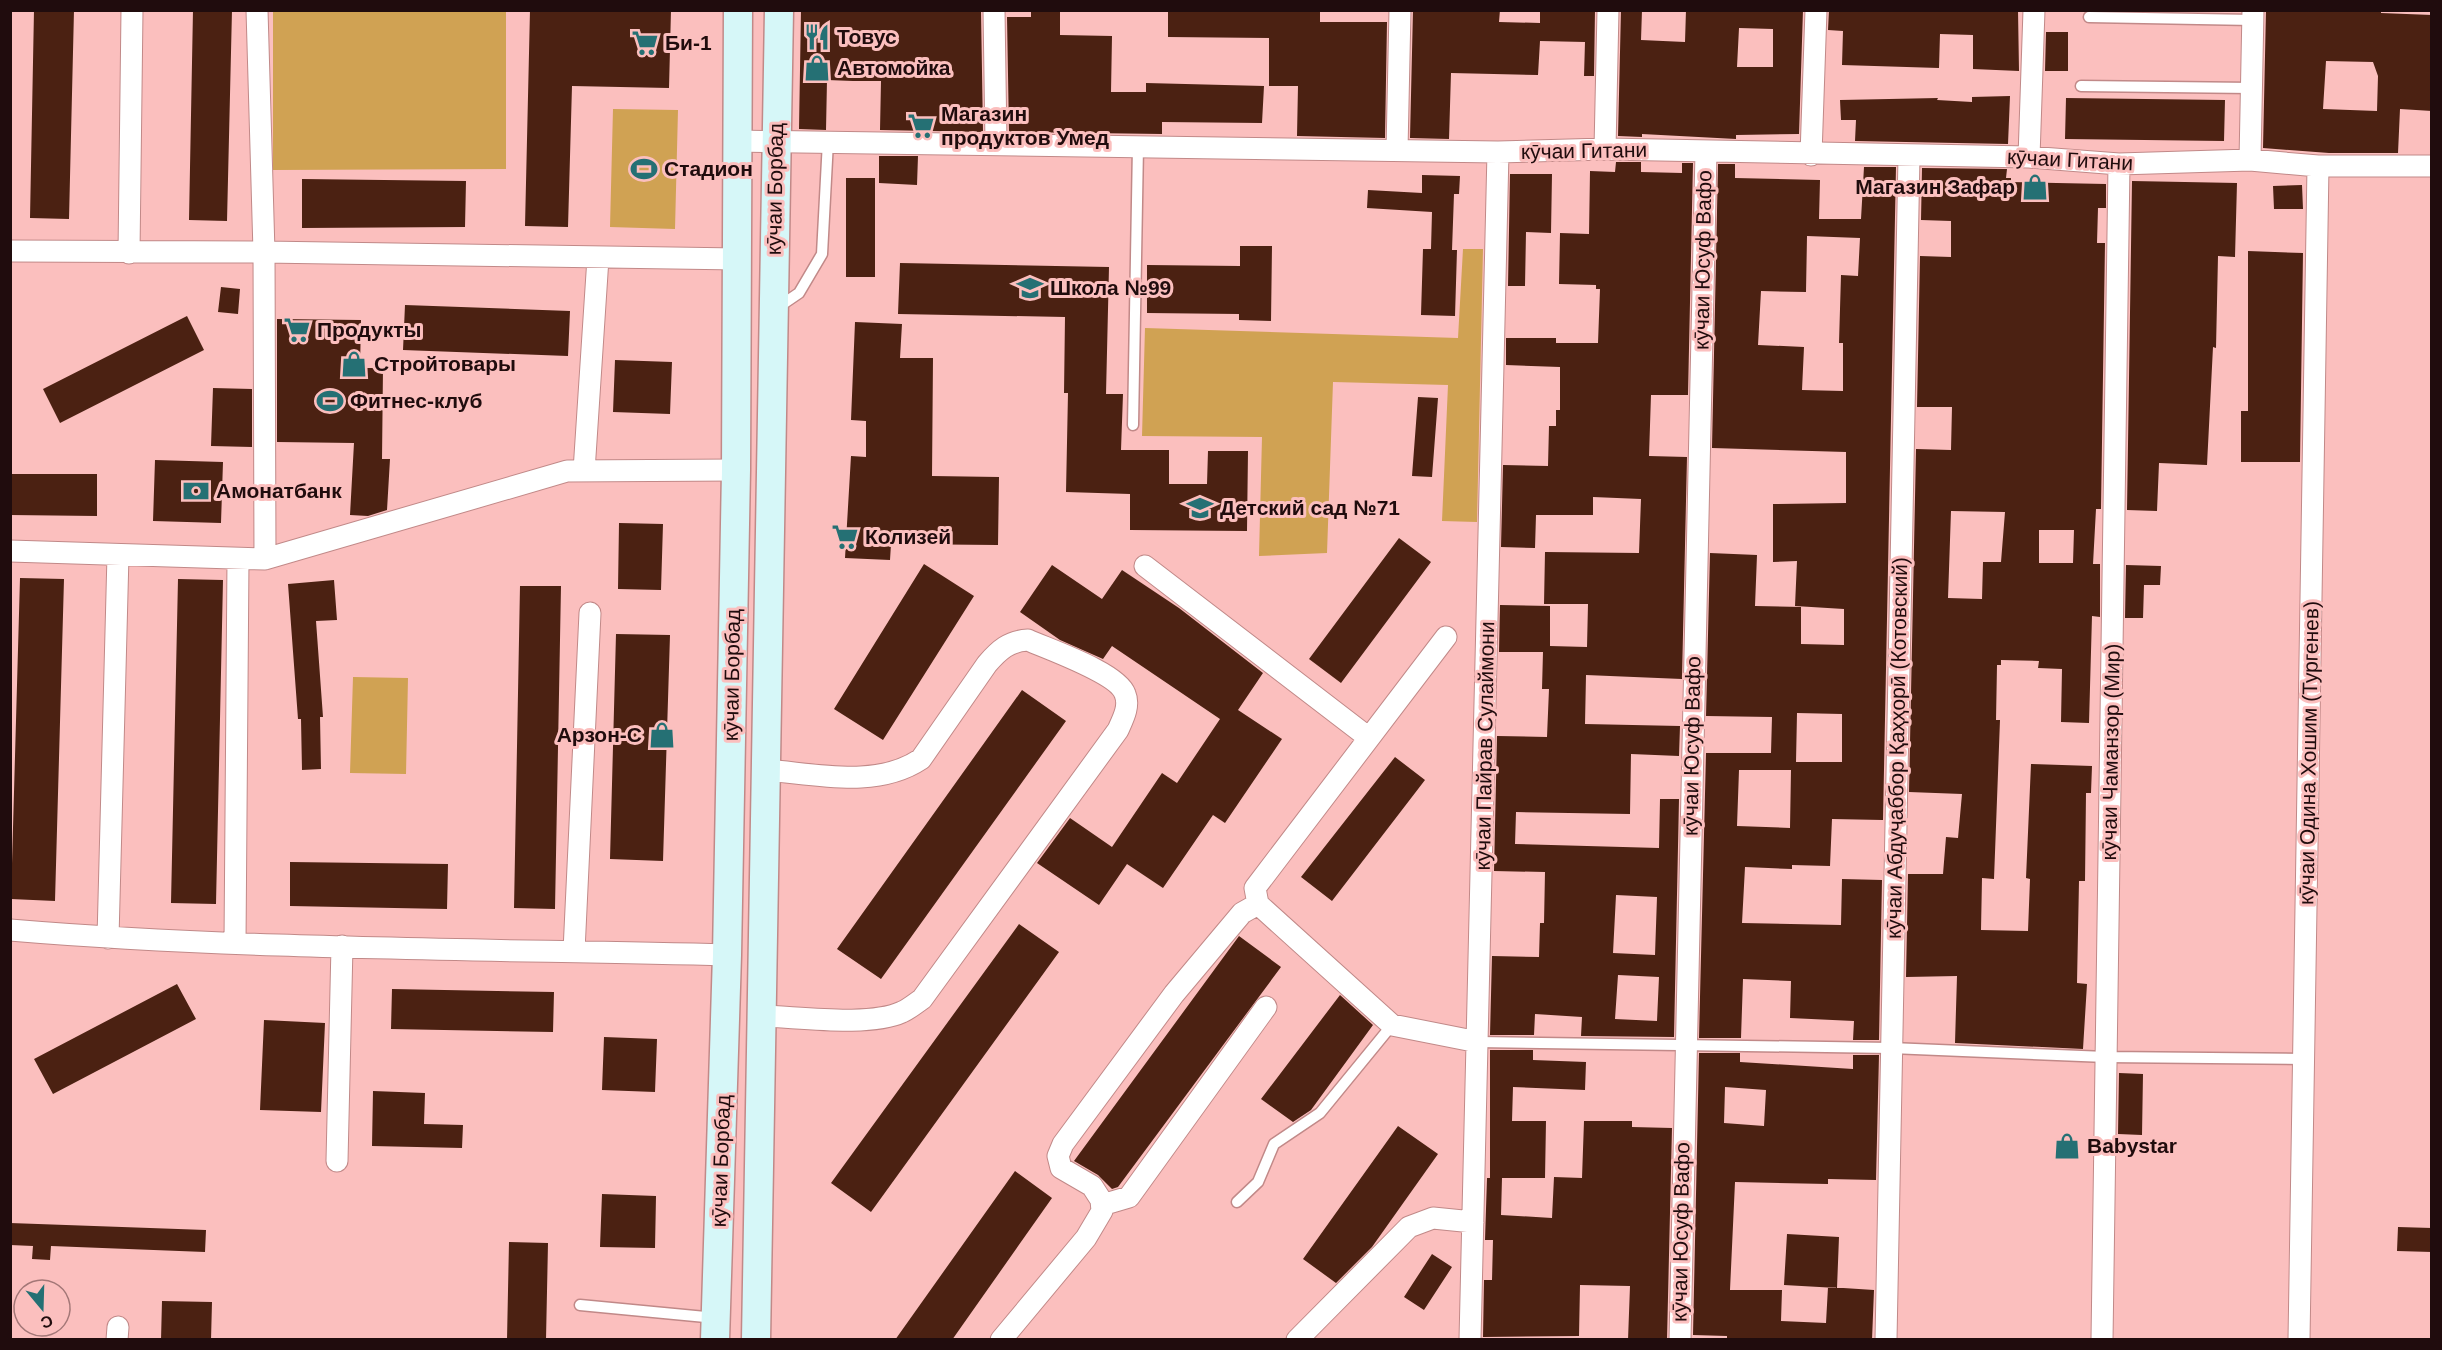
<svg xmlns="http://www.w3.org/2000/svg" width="2442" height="1350" font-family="Arial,sans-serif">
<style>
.green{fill:#d0a253}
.building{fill:#4b2112;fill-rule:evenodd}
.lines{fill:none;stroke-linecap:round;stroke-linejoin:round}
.lane-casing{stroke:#c18988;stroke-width:13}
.street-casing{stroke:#c18988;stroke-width:23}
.secondary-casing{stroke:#c18988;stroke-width:31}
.lane{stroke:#fff;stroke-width:10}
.street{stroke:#fff;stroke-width:21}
.secondary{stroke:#d6f7f8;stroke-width:28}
.labels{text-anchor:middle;stroke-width:6;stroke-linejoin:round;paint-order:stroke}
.poi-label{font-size:21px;font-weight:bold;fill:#200c0d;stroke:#fbbfbe;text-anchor:start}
.street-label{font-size:21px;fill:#200c0d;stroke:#fbbfbe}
</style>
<rect width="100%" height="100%" fill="#fbbfbe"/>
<path class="green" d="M273,11H506V169L273,170Z
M613,109L678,110L675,229L610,227Z
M1463,249H1483L1477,522L1442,521L1448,385L1333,382L1327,553L1259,556L1262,437L1142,436L1145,328L1458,338Z
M353,677L408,678L406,774L350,773Z"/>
<path class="building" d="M34,10H74L69,219L30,218Z
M193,10H232L227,221L189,220Z
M530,10H671L669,88L572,86L568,227L525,226Z
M801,10L981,11L983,132L880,130L881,81H853L827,80L826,130L799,129Z
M1031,10H1060V35L1112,36L1111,92H1146V83L1264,86L1262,123L1162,122V134L1009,132L1007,17H1031Z
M1168,10H1320V22H1387L1385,138L1297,136L1298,86H1269V38L1168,37Z
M1413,10H1500L1499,22L1540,23V10H1595L1594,76H1584L1585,42L1540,41L1538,75L1451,73L1449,139L1410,138Z
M1621,10H1642L1641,40L1685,42L1686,10H1803L1799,134L1736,135V139L1642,134V137L1618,136ZM1739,28L1773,29V67H1737Z
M1829,10H2018L2019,71L1973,69V35L1940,34L1939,68L1842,65L1843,31L1828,30Z
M2266,10H2381V13L2432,15V111L2400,109L2398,153H2329L2263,148ZM2326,61L2373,62L2378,76L2377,111L2323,109Z
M2046,32H2068V71H2045Z
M2010,96L2008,144L1855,141L1856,120H1841L1840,100L1938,98L1937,100L1972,102V97Z
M2066,98L2225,100L2224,141L2065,139Z
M879,156H918L917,185L879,183Z
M1616,162H1641V172L1682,173V163H1693L1688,395H1651L1649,456L1687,457L1682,679L1586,675L1585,724L1680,726L1679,756L1631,754L1630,814L1516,812L1515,844L1659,848L1660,799H1679L1674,1037L1581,1036L1582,1017L1535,1014L1534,1035H1490L1492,956L1539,957L1540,923H1544L1545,872L1494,871L1497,736L1547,737L1549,689H1542L1543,652H1499L1500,605L1550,606V646L1587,647L1588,604H1544L1545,552L1639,553L1641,499L1593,497V515H1536L1535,548L1501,547L1503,465L1548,466L1549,426H1556V410H1560V367L1506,365V338H1556V343H1598L1600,289H1596V285L1559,284L1560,233L1589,234L1590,171L1615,172ZM1616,895L1657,897L1655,955L1613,953ZM1618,975L1659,977L1657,1021L1615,1019Z
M1718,164H1735V178L1820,180L1819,219H1861L1864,167H1896L1883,820L1832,819L1830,866L1792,865V869L1745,867L1742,923L1841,925L1842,879L1882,880L1879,1040H1853L1854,1021L1790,1018L1791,981L1743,979L1741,1038H1699L1706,753H1771L1772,717L1706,716L1710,553L1757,555L1755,606L1801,607V644L1844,645V609L1795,606L1797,561L1773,562V504L1846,503V452L1712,448ZM1807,236L1860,238L1858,276L1841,275L1839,343H1843V391L1802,390L1804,347L1758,345L1761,291L1806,292ZM1797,713L1842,714V762H1796ZM1739,770H1791L1790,828L1737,826Z
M1922,168L2007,169L2006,178H2011V182L2106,184V208H2098L2097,243H2105L2101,509H2096L2093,564H2100V617L2092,616L2089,723L2061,722L2062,669L2038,668L2039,661L2001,660V665H1997L1996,720H2000L1994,879L1982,878L1981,930L2028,931L2030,879L2026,878L2031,764L2092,766L2091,793H2086L2085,881H2079L2077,983L2087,984L2083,1049L1955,1043L1957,976L1906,977L1908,874H1943L1946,837L1958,838L1962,794L1909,792L1916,449L1951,450L1952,407H1917L1920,256L1951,257V221L1921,220ZM1951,511L2005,512L2001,562H1983L1982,599L1948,598ZM2039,530H2074L2073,563H2039Z
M1510,174H1552L1551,233L1526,232L1525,286H1508Z
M1422,175L1460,176L1459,194H1454L1452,250H1457L1455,316L1421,315L1423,249H1431L1432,212L1367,208L1368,190L1422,193Z
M846,178H875V277H846Z
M302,179L466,181L465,227L302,228Z
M2132,181L2237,183L2235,257L2218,256L2216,348L2213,347L2207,465L2159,463L2157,511L2127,510Z
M2302,185L2303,209H2274L2273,186Z
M1240,246H1272L1271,321L1239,320V314L1147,313V265L1240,266Z
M2248,251L2303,253L2300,462H2241V411H2248Z
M900,263L1109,267L1106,394H1123L1121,450H1169V484H1207L1208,451H1248L1247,531L1130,530V494L1066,492L1068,393H1064L1065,317L898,314Z
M221,287L240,289L238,314L218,312Z
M405,305L570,311L568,356L403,350Z
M187,316L204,350L60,423L43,389Z
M277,319L361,320L360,368H383L382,459H390L387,510L368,516L350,515L354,443L277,442Z
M855,322L902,324L900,358H933L932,476L999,477L998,545L891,544L890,560L845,558L851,456L866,457V421L851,420Z
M615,360L672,362L670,414L613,412Z
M213,388L252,389V447L211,446Z
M1418,397L1438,398L1432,477L1412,476Z
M155,460L223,462L221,523L153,521Z
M10,474H97V516L10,515Z
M619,523L663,524L661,590L618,589Z
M1399,538L1431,562L1341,683L1309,659Z
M924,564L974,596L883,740L834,709Z
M1052,565L1102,599L1122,570L1179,608L1263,673L1238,710L1282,739L1225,823L1213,815L1163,888L1127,864L1099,905L1037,863L1070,818L1112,847L1162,773L1177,783L1220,719L1112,646L1103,659L1060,640L1020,612Z
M2126,565L2161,566L2160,585H2144L2143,618H2125Z
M20,578L64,579L55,901L11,899Z
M178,579L223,580L216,904L171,903Z
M334,580L337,620L316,621L323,717H320L321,769L302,770L301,719H298L288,584Z
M520,586H561L555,909L514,908Z
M616,634L670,635L663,861L610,859Z
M1022,690L1066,721L881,979L837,949Z
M1395,757L1425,780L1332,901L1301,877Z
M290,862L448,864L447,909L290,906Z
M1019,924L1059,952L871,1212L831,1183Z
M1239,936L1281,967L1118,1187L1112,1189L1098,1175L1074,1161Z
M177,984L196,1019L53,1094L34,1059Z
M392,989L554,992L553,1032L391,1029Z
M1340,995L1373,1025L1311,1110L1293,1122L1261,1099Z
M264,1020L325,1023L321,1112L260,1110Z
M604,1037L657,1039L655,1092L602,1090Z
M1490,1050H1533V1060L1586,1062L1585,1090L1513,1087L1512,1121H1546L1545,1178H1502L1501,1215L1552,1218L1554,1177L1582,1178L1584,1121H1632V1127L1672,1128L1667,1340H1628L1630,1286L1580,1285L1579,1336L1483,1337L1484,1280H1492L1493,1240H1485L1487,1178H1490Z
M1699,1053H1740V1062L1853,1069V1055H1879L1876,1180L1828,1179V1184L1735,1182L1730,1290H1782L1781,1321L1826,1323L1828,1287L1874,1290L1872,1340H1727V1336L1693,1335ZM1725,1087L1766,1090L1764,1126L1724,1123Z
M2119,1073L2143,1074L2142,1135L2118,1134Z
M373,1091L425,1093L424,1124L463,1125L462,1148L372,1146Z
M1398,1126L1438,1154L1372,1247L1336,1283L1303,1259Z
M1015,1171L1052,1198L952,1340H895Z
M602,1194L656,1196L655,1248L600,1247Z
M10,1223L206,1230L205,1252L51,1246L50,1260L32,1259L33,1246L10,1245Z
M2398,1227L2432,1228V1252L2397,1251Z
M1787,1234L1839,1237L1837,1288L1784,1285Z
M509,1242L548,1243L546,1340H507Z
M1432,1254L1452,1267L1424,1310L1404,1297Z
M162,1301L212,1302L211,1340H161Z"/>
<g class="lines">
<g class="lane-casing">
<path id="lane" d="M2089,17L2253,20
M2081,86L2252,88
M777,308L799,293L822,254L828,141
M1133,425L1138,146
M1478,1042L1891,1048L2106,1057L2303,1059
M1237,1202L1258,1182L1274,1144L1320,1113L1392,1025
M580,1305L716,1318"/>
</g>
<g class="street-casing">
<path id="street" d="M257,10L264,252L265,559
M994,10L996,143
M736,141L1498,152L1605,149L2029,157L2119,164L2250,160L2318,166H2432
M1605,149L1608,10
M1397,150L1400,10
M1811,155L1816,10
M2029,157L2034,10
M2250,160L2253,10
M10,251L264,252L738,259
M129,253L132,10
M584,471L598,258
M10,551L265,559L567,471L736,470
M1145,566L1369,738
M1446,637L1255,888L1258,904L1392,1025L1478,1042
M10,930C248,950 488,949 727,955
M108,938L118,555
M235,943L238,559
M574,951L590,613
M762,1016C799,1017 870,1027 902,1012C909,1009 916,1003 922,999L1118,730C1123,719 1130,706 1125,694C1118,673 1050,650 1028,640C1009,641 999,650 987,664L921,759C876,789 817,774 766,770
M337,1161L342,946
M1102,1205L1129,1197L1266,1007
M117,1340L118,1327
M1001,1340L1086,1238L1102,1211L1101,1200L1092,1186L1061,1168L1058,1156L1063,1144L1174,994L1242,913L1258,904
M1297,1340L1409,1227L1433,1218L1473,1222
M1470,1340L1498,152
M1680,1340L1706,152
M1886,1340L1909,156
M2102,1340L2119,164
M2299,1340L2318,166"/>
</g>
<g class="secondary-casing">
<path id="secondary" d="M715,1340L727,955L736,470L738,10
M756,1340L779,10"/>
</g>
<use href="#lane" class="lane"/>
<use href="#street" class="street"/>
<use href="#secondary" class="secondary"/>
</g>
<defs>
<g id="restaurant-bare" transform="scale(2.07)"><path d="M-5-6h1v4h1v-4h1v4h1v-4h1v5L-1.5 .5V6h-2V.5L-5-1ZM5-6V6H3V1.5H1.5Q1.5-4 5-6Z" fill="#257074" stroke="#fbbfbe" stroke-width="2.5" paint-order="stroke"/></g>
<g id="supermarket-bare" transform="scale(2.07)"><path d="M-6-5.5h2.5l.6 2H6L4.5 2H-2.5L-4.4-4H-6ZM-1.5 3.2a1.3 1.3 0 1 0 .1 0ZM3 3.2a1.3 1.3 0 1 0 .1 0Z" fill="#257074" stroke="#fbbfbe" stroke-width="2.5" paint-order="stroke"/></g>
<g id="shop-bare" transform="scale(2.07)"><path d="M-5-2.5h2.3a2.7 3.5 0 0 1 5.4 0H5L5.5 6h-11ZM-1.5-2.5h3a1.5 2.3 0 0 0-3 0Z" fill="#257074" stroke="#fbbfbe" stroke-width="2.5" paint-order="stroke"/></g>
<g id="stadium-bare" transform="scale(2.07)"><path d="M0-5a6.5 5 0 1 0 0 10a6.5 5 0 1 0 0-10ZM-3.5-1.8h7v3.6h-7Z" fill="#257074" stroke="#fbbfbe" stroke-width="2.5" paint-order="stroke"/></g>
<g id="school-bare" transform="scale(2.07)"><path d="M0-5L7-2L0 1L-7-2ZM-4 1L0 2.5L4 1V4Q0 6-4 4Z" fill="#257074" stroke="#fbbfbe" stroke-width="2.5" paint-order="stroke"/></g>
<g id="bank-bare" transform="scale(2.07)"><path d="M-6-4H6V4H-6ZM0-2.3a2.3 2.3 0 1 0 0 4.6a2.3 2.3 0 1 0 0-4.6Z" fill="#257074" stroke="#fbbfbe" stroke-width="2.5" paint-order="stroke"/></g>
</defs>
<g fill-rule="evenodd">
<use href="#restaurant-bare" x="817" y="37"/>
<use href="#supermarket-bare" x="645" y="43"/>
<use href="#shop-bare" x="817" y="68"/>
<use href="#supermarket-bare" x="921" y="126"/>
<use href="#stadium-bare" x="644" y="169"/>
<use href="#shop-bare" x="2035" y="187"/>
<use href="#school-bare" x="1030" y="288"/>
<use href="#supermarket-bare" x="297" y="330"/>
<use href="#shop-bare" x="354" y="364"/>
<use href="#stadium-bare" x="330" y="401"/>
<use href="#bank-bare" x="196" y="491"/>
<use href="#school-bare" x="1200" y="508"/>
<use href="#supermarket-bare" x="845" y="537"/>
<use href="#shop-bare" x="662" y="735"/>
<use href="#shop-bare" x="2067" y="1146"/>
</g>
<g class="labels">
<g class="poi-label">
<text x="837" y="44">Товус</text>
<text x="665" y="50">Би-1</text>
<text x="837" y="75">Автомойка</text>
<text x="941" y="121">Магазин<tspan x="941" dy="24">продуктов Умед</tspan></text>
<text x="664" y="176">Стадион</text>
<text x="2015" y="194" text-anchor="end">Магазин Зафар</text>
<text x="1050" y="295">Школа №99</text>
<text x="317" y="337">Продукты</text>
<text x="374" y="371">Стройтовары</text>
<text x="350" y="408">Фитнес-клуб</text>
<text x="216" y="498">Амонатбанк</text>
<text x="1220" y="515">Детский сад №71</text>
<text x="865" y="544">Колизей</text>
<text x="642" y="742" text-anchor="end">Арзон-С</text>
<text x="2087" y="1153">Babystar</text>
</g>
<g class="street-label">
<text transform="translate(1584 151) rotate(-1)" y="7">кӯчаи Гитани</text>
<text transform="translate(2070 160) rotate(3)" y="7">кӯчаи Гитани</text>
<text transform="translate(775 189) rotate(-89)" y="7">кӯчаи Борбад</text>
<text transform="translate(1703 260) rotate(-89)" y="7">кӯчаи Юсуф Вафо</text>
<text transform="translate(732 675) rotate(-89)" y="7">кӯчаи Борбад</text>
<text transform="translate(1485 746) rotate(-89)" y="7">кӯчаи Пайрав Сулаймони</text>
<text transform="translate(1692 746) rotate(-89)" y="7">кӯчаи Юсуф Вафо</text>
<text transform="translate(1897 748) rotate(-89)" y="7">кӯчаи Абдуҷаббор Қаҳҳорӣ (Котовский)</text>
<text transform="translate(2111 752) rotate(-89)" y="7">кӯчаи Чаманзор (Мир)</text>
<text transform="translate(2309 753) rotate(-89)" y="7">кӯчаи Одина Хошим (Тургенев)</text>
<text transform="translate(721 1161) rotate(-88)" y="7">кӯчаи Борбад</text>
<text transform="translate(1681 1232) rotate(-89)" y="7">кӯчаи Юсуф Вафо</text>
</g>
</g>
<rect width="2442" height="1350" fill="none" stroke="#200c0d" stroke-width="24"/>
<g transform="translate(42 1308) rotate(161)"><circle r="28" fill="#fbbfbe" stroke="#a37777" stroke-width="1.5"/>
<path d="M0-4.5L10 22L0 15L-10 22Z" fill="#257074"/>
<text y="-9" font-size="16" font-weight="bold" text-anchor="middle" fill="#200c0d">С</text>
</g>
</svg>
